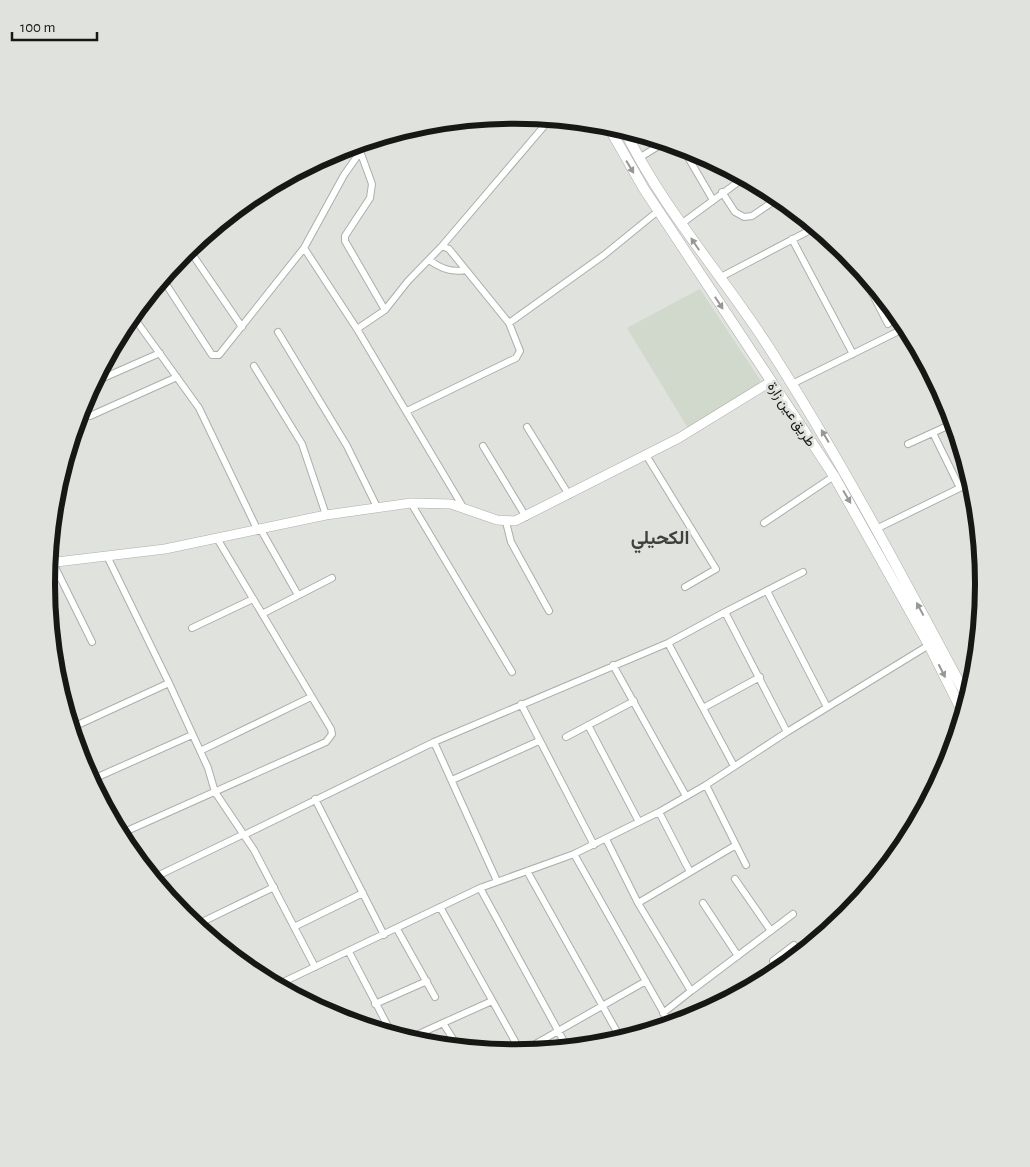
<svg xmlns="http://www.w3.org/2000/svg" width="1030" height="1167" font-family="'Alegreya Sans',Vazirmatn,sans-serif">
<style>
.built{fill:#d1d8cc}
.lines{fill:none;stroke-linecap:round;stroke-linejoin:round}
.street-casing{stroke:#abaea9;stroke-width:8}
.secondary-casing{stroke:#abaea9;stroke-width:10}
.primary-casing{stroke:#abaea9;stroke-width:11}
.street{stroke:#fff;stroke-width:6}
.secondary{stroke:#fff;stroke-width:9}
.primary{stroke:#fff;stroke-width:10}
.oneway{fill:#979796}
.labels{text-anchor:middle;stroke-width:5;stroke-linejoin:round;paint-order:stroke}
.street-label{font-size:14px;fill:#171816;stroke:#dfe2dd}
.district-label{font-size:19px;font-weight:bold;fill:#3e413c;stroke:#dfe2dd}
.rim{fill:none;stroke:#171816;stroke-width:6}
</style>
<rect width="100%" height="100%" fill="#dfe2dd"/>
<path class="built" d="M700,289L760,380L758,386L688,428L627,328Z"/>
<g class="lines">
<g class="street-casing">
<path id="street" d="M551,118L442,246L449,249L509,323L604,255L658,211
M355,144L360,151L372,184L370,198L345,236V241L385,310
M682,147L713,200
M639,158L665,142
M722,192L735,212L744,217L752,216L780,197
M681,224L745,177
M792,239L853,354
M188,248L242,327
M304,248L357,329L463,507
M429,260C440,268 451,273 465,270
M858,266L888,324
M162,278L212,355H219L304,248L344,175L368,141
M719,278L816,227
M132,315L199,408L258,531
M357,329L385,310L408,281L442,246
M278,332L347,446L377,507
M254,366L302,444L326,515
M94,382L160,353
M792,384L907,327
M80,409L83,415L90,416L177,377
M407,411L516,358L520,351L509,323
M527,427L569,495
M933,433L960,488
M908,444L954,423
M483,446L526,517
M646,455L716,569L685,587
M411,503L512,672
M506,522L511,542L549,611
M764,523L834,476
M878,528L972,482
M261,530L298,595
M108,558L169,683L208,768L215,792L254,850L315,967
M53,563L92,642
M767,591L827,707
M725,612L803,572
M262,614L332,578
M192,628L253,599
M668,643L734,766
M613,665L686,796
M521,704L594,845
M65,706L74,727
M703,708L760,677
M588,725L639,822
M71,728L169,683
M566,737L634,701
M434,742L497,881
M200,751L311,697
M91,780L192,735
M452,780L539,741
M706,785L746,865
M315,799L384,935
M659,812L690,872
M120,834L326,742L332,734L331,729L218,540
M244,835L434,742L668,643L725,612L787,732
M606,839L638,903L691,991L793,914
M574,854L670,1024
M527,871L621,1039
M153,878L244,834
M735,879L771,931
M480,888L567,1047
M638,903L736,845
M703,903L738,956
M440,907L521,1052
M196,925L274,887
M294,927L363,893
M397,929L435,997
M349,952L392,1034
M778,971L773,961L794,945
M277,985L480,888L574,854L659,812L706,785L787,732L929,645
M375,1004L427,981
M663,1013L691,991
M408,1039L443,1023
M458,1047L443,1023L492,1001
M523,1051L646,981"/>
</g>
<g class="secondary-casing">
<path id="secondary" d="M48,563L165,549L326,515L411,503L451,504L497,520L515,521L679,438L770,382"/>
</g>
<g class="primary-casing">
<path id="primary" d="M607,124L644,189L834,476L929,645L963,713
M624,129C662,208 721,273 768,346C841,460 904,579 968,699"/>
</g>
<use href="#street" class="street"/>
<use href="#secondary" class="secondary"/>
<use href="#primary" class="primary"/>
</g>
<defs><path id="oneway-solid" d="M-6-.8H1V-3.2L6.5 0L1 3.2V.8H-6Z" transform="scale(1.25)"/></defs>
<g class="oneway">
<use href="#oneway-solid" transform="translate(630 167) rotate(59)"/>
<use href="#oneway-solid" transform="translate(695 244) rotate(-124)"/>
<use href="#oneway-solid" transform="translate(719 303) rotate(57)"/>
<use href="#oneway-solid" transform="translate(825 436) rotate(-121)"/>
<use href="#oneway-solid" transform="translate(847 497) rotate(59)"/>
<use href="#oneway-solid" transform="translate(920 609) rotate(-118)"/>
<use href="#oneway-solid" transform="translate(942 671) rotate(63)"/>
</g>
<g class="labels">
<g class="street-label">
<text transform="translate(792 414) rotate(56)" y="5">طريق عين زارة</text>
</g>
<g class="district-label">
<text x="660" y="544">الكحيلي</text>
</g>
</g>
<path d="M0 0H1030V1167H0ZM55 584a460 460 0 1 1 920 0a460 460 0 1 1-920 0Z" fill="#dfe2dd" fill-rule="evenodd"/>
<path class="rim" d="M55 584a460 460 0 1 1 920 0a460 460 0 1 1-920 0Z"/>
<path d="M12 32v8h85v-8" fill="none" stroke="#171816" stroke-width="2.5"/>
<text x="20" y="32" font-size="15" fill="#171816" stroke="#dfe2dd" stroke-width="4" paint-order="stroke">100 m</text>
</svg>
